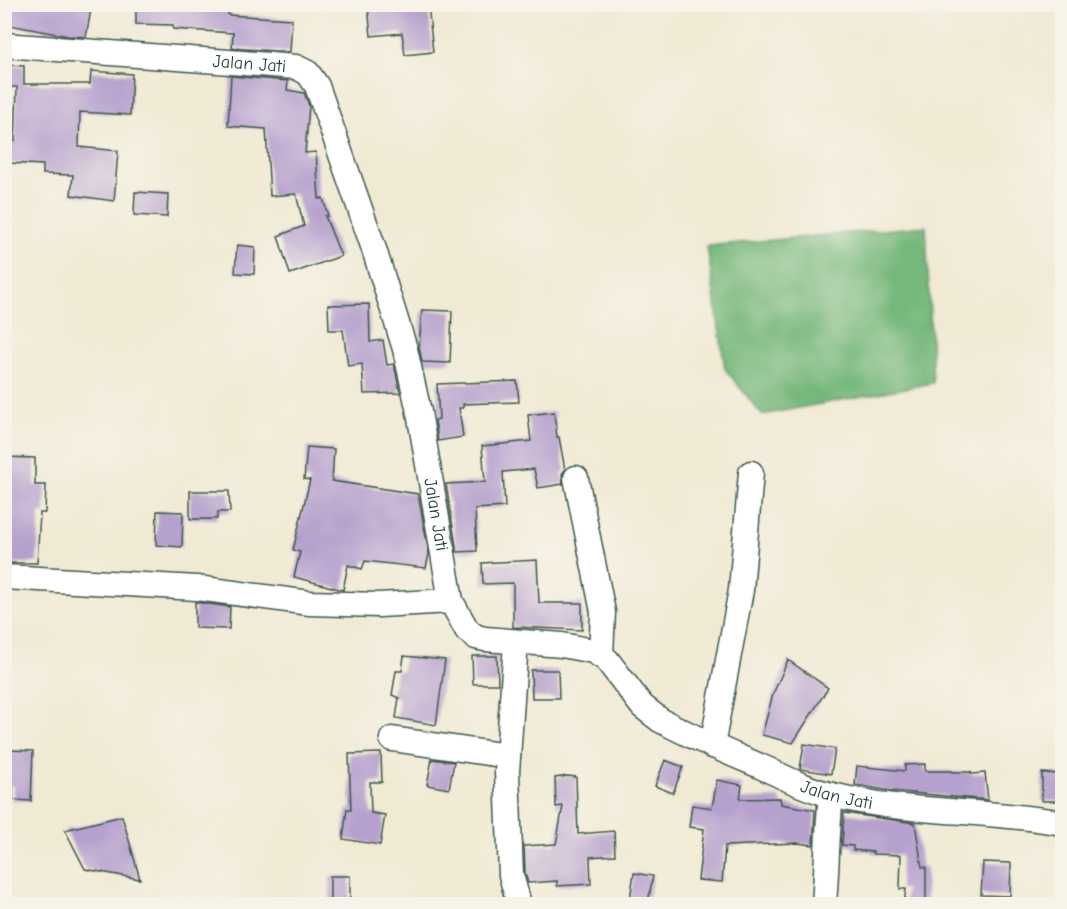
<svg xmlns="http://www.w3.org/2000/svg" width="1067" height="909" font-family="'Comic Neue',sans-serif">
<style>
.forest{fill:#76b87b;stroke:#4a7a58;stroke-width:1.5}
.building{fill:#b6a0cd}
.lines{fill:none;stroke-linecap:round;stroke-linejoin:round}
.minor-casing{stroke:#3e574c;stroke-width:27}
.minor{stroke:#fff;stroke-width:24}
.labels{text-anchor:middle;stroke-width:6;stroke-linejoin:round;paint-order:stroke}
.street-label{font-size:18px;fill:#1f3d34;stroke:#f7f3e8}
</style>
<rect width="100%" height="100%" fill="#f7f3e8"/>
<filter id="ink" filterUnits="userSpaceOnUse"><feTurbulence type="fractalNoise" baseFrequency=".0167" numOctaves="2"/><feDisplacementMap in="SourceGraphic" scale="12" xChannelSelector="R" yChannelSelector="G"/><feConvolveMatrix kernelMatrix="1 2 1 2 8 2 1 2 1" color-interpolation-filters="sRGB"/></filter>
<filter id="wash" filterUnits="userSpaceOnUse"><feTurbulence type="fractalNoise" baseFrequency=".008" numOctaves="4" result="noise"/><feDisplacementMap in="SourceGraphic" scale="24" xChannelSelector="R" yChannelSelector="G"/><feGaussianBlur stdDeviation="1.35" result="paint"/><feColorMatrix in="noise" values="0 0 0 0 0 0 0 0 0 0 0 0 0 0 0 0 0 1.4 0 .05"/><feComposite in="paint" operator="in"/></filter>
<g filter="url(#wash)">
<rect width="100%" height="100%" fill="#f0ead4"/>
<path class="forest" d="M926,226L933,383L762,415L725,369L707,246Z"/>
<g id="blocks">
<path class="building" d="M4,4H92L86,37L68,36L4,24Z
M136,4H229L228,15L292,19L290,52L232,48L233,33L173,29V25L136,24Z
M392,4H428L433,52L405,55L402,33L371,36L368,7Z
M7,65L24,66V84H90L91,71L132,74L130,115L80,112L79,147L118,151L114,201L71,195L73,175L43,174V165L8,163L9,141H15L17,87H6Z
M231,76L288,81L287,90L304,93L309,106L305,153L316,152L319,199L323,198L328,216H325L341,256L290,274L278,236L304,226L296,194L270,196L266,129L228,126Z
M135,192L168,194L167,217L134,215Z
M237,245L255,247L254,274L235,273Z
M369,304L370,342L383,340L387,365L394,364L400,393L364,394L362,364L348,366L343,330H329L328,305Z
M422,310L452,311L450,363L422,362L419,347Z
M517,381L519,402L463,404V408H459L463,437L438,441L435,420L439,419L437,384Z
M554,412L557,437H559L565,470L562,474L563,484L538,488L534,469L503,472L505,507L475,509L477,551L457,552L446,484L485,482L482,446L531,441L528,415Z
M307,447L334,449L332,481L418,494L429,554L426,568L365,561L362,569L348,565L343,590L294,577L300,552L293,550L310,480L304,479Z
M4,457L35,458V485H46L45,513H40L37,563H4L8,475H4Z
M190,491H229L230,512H218L217,519H190Z
M157,511L183,512L182,547L156,545Z
M537,560L539,603H582V630L513,627V583L483,584L482,563Z
M195,602L230,607L229,629L195,628Z
M404,656L445,660L436,725L396,718L399,698L392,695L396,671H402Z
M472,656H497L498,684H473Z
M788,660L828,688L793,743L762,735L773,694Z
M531,670H558L559,698H532Z
M804,744L835,749L831,774L800,769Z
M10,750L33,751L31,801L13,800V786L8,785Z
M381,753L382,782H370L371,813L385,815L380,845L343,839L347,809L351,810L349,754Z
M432,759L454,762L449,789L427,785Z
M665,760L683,767L673,793L655,786Z
M925,764V771H952V772H971V774L985,773L988,800L891,791L855,785L857,766L905,771V765Z
M1042,773L1062,774V801H1042Z
M568,776L576,777L578,834L614,831L615,855L590,857L591,884L557,886V881L528,883L525,873L524,846L556,844L563,806L556,807L555,778Z
M717,780L742,785L740,799L780,798L781,804L815,810L813,845L797,843L725,846L722,882L698,880L704,829L689,827L692,805L712,808Z
M844,813L915,823L922,867H926V904H904L906,889H900L901,855L873,854V852L853,850V846L842,845Z
M122,816L140,879L85,869L65,830Z
M983,862L1011,863L1010,896L981,895Z
M634,873L653,876L648,902L630,899Z
M330,876H350V904H330Z"/>
</g>
</g>
<g filter="url(#ink)">
<use href="#blocks" fill-opacity="0" stroke="#3e574c" stroke-width="1.5"/>
<g class="lines">
<g class="minor-casing">
<g id="minor">
<path id="s1" d="M4,45L296,67L308,73L317,86L373,246L405,349L419,412L451,601L467,630L476,637L485,639L562,645L593,651L607,660L642,706L660,720C693,737 726,752 760,766C784,777 806,789 832,795C907,814 986,809 1062,823"/>
<path d="M576,478L603,612L601,655"/>
<path d="M4,577L197,588L310,603L379,605L451,601"/>
<path d="M516,642L507,772L511,875L519,904"/>
<path d="M392,739L508,756"/>
<path d="M712,746L741,590L751,473"/>
<path d="M824,904C827,868 827,832 831,795"/>
</g>
</g>
<use href="#minor" class="minor"/>
</g>
</g>
<g class="labels">
<g class="street-label">
<text dy="6" stroke="none"><textPath href="#s1" startOffset="246">Jalan Jati</textPath></text>
<text dy="6" stroke="none"><textPath href="#s1" startOffset="768">Jalan Jati</textPath></text>
<text dy="6" stroke="none"><textPath href="#s1" startOffset="1308">Jalan Jati</textPath></text>
</g>
</g>
<rect width="1067" height="909" fill="none" stroke="#f7f3e8" stroke-width="24"/>
</svg>
